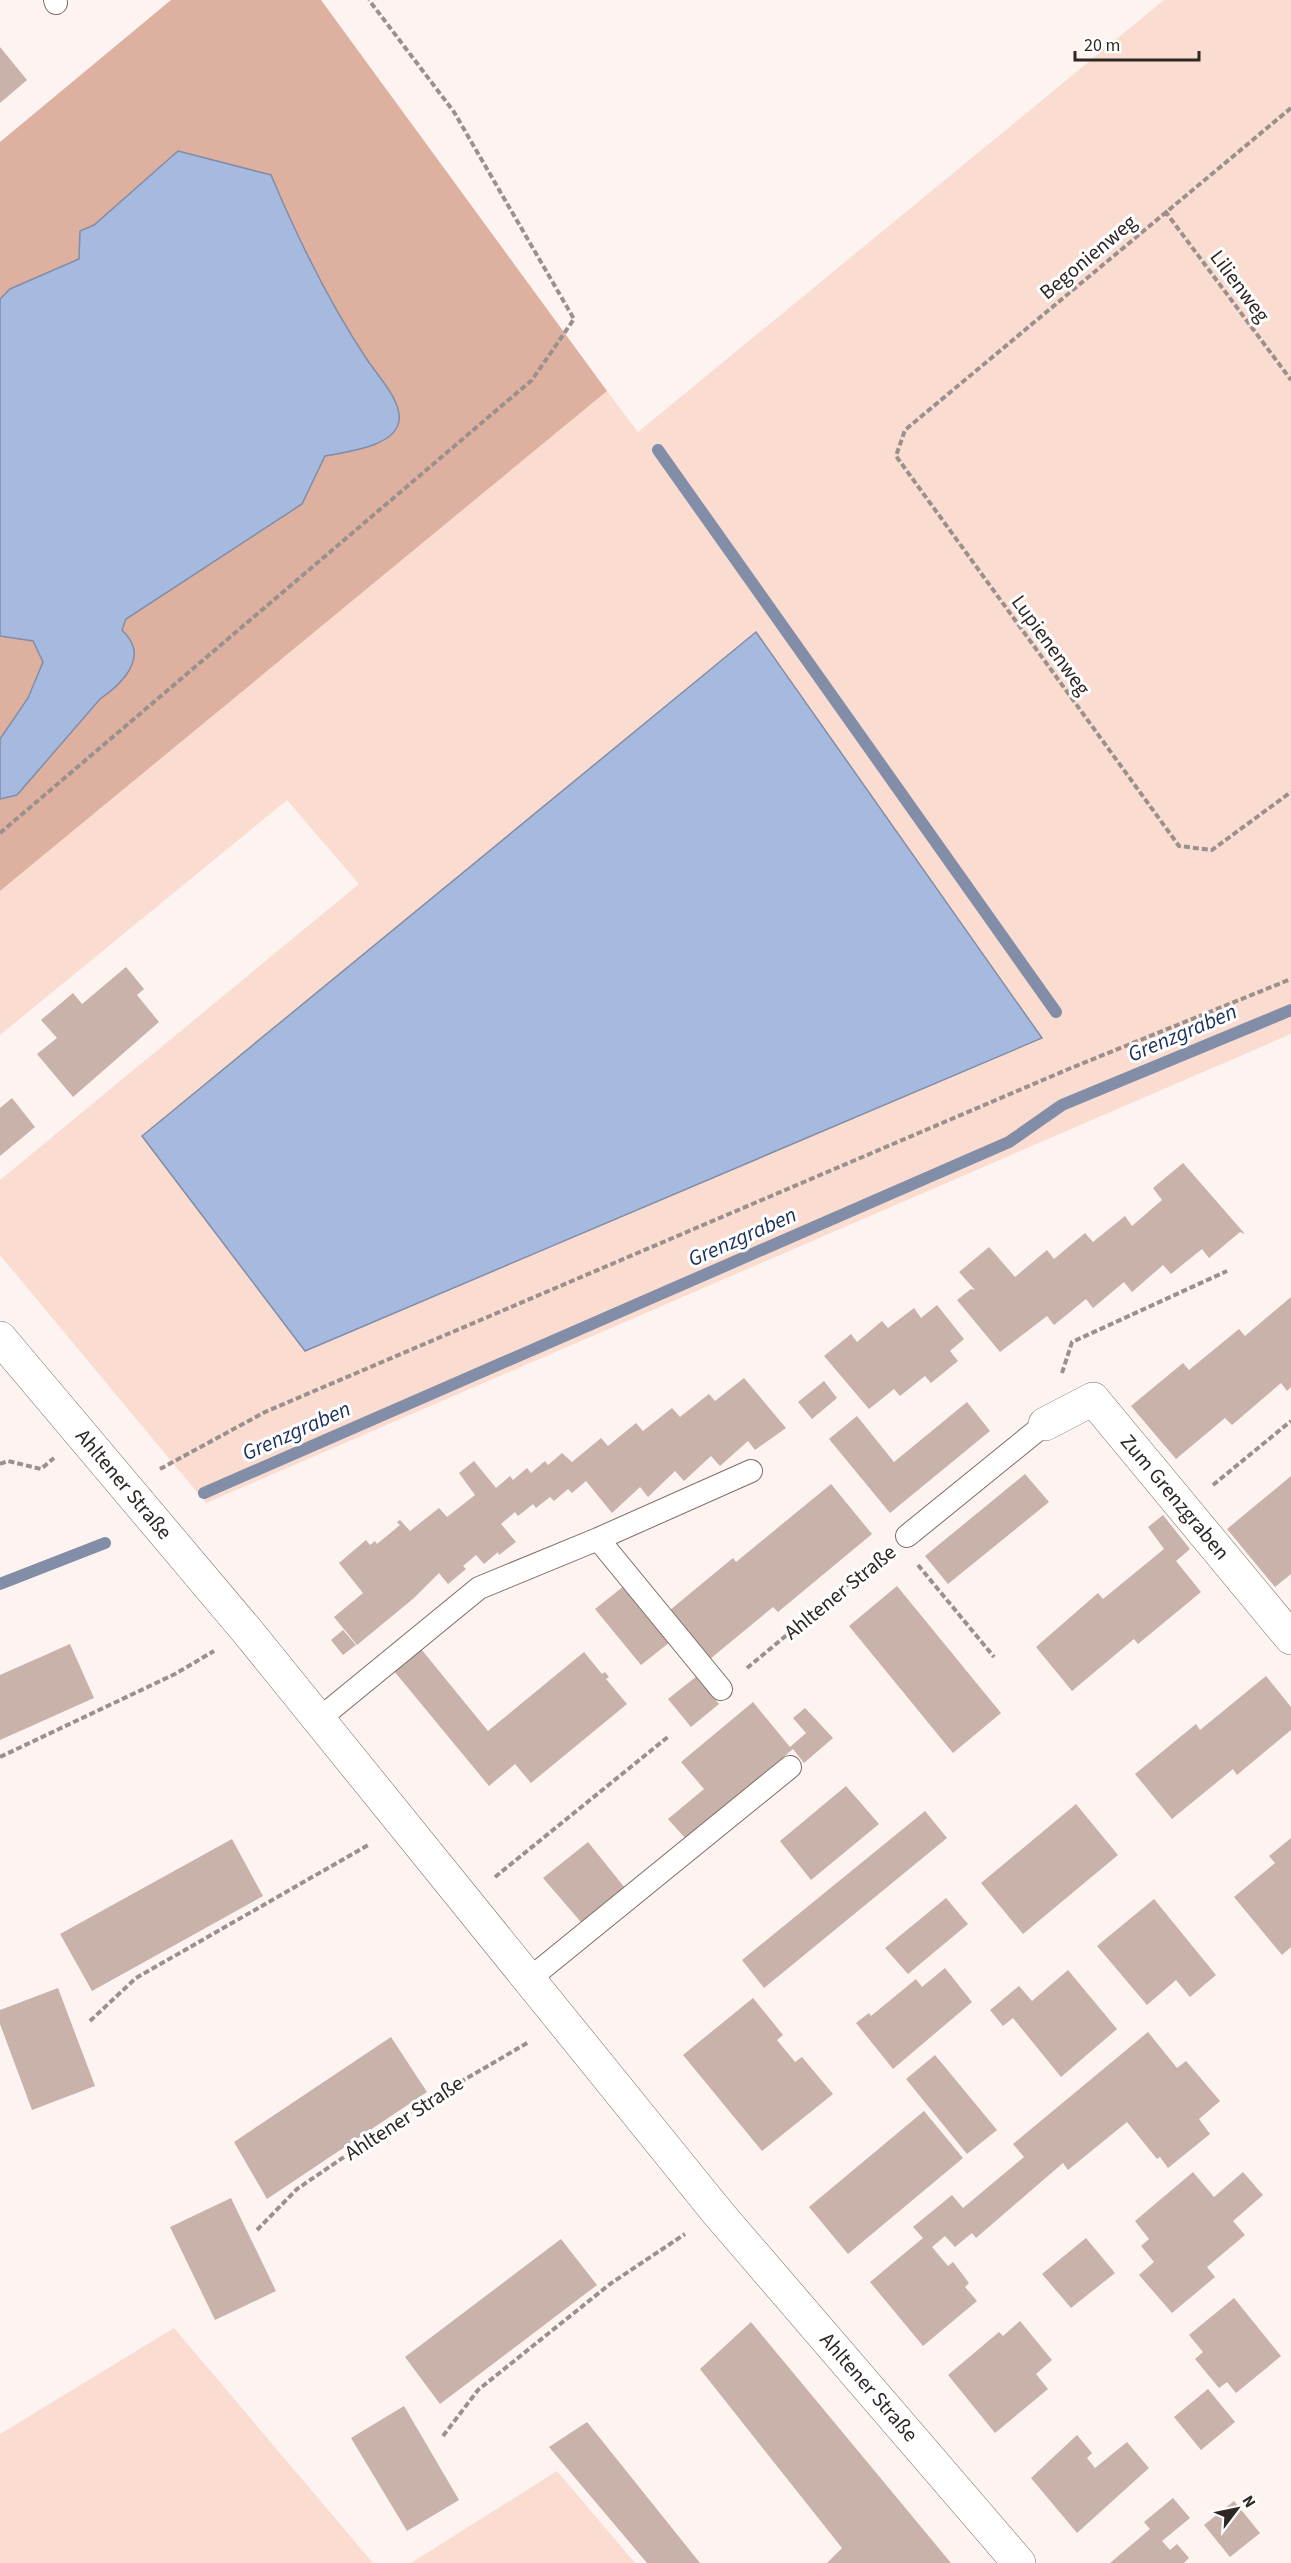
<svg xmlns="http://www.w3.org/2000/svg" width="1291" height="2563" font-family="'Source Sans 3',sans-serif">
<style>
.green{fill:#fadcd0}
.forest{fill:#ddb09f}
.water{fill:#a6b9df;stroke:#828da7;stroke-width:1.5}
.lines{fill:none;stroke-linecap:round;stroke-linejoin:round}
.stream{stroke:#828da7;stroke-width:12}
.building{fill:#c8b2aa}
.service-casing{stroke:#7f6c64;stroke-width:24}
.minor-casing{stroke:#7f6c64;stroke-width:34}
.secondary-casing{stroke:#7f6c64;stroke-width:34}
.path{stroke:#9a918e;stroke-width:4;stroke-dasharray:6 3;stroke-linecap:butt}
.service{stroke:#fff;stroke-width:22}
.minor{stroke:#fff;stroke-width:33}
.secondary{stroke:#fff;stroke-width:33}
.labels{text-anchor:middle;stroke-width:6;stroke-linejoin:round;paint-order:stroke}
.street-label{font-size:21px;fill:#2f2724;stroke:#fff}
.water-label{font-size:22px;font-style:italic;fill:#1a2f5e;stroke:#fff}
</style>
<rect width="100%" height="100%" fill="#fdf3f0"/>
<path class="green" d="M1164,0H1291V1034L206,1503L0,1255V1180L359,884L287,800L0,1035V891L607,391L638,432Z
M174,2328L373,2563H0V2434Z
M557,2471L635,2563H411Z"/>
<path class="forest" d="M171,0H321L607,391L0,891V142Z"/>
<path class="water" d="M178,151L271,175C298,239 329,303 368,361C378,376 402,401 399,421C395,447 345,452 325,456L302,504L126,619L122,630C126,634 131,640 133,646C140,667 116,688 100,699L17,795L0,799V739L28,698L43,662L33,641L0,636V299L10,289L79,259L80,231L94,225Z
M756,632L1042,1038L305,1351L142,1136Z"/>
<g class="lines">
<path class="stream" d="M658,450L1056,1012
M204,1493L1009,1142L1062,1105L1291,1010
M0,1584L105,1543"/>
</g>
<path class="building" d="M0,47L27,80L0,103Z
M126,967L144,989L137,995L159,1022L73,1097L37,1054L57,1038L41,1020L73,993L82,1004Z
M12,1098L35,1127L0,1156V1108Z
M1183,1163L1245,1234L1240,1232L1209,1258L1202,1249L1171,1274L1163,1265L1132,1292L1124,1282L1093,1308L1086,1299L1054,1325L1047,1316L1000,1352L957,1300L971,1289L975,1290L959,1272L989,1247L1015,1277L1047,1250L1054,1259L1085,1233L1093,1242L1125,1216L1132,1226L1162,1200L1153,1188Z
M1291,1297V1387L1287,1391L1281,1383L1232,1425L1225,1418L1176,1459L1131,1406L1183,1363L1189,1370L1239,1329L1245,1336Z
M937,1305L964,1339L950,1351L958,1361L931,1383L925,1376L900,1396L894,1389L869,1409L824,1356L851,1334L857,1342L882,1321L888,1328L914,1308L921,1318Z
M744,1378L786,1428L755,1450L748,1441L720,1466L711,1456L684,1481L675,1471L648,1497L640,1487L612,1513L586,1481L572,1493L568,1489L554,1501L550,1497L536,1508L533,1504L518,1516L515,1512L501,1524L516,1542L499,1555L498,1552L484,1564L476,1555L463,1566L466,1569L448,1584L439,1573L414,1598L357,1645L334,1617L363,1593L339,1563L366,1540L370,1545L375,1541L377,1544L400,1525L397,1522L400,1520L410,1531L439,1508L447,1517L475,1495L459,1473L474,1461L496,1488L510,1476L513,1480L527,1468L531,1473L545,1461L548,1465L562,1453L572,1462L601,1438L608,1446L636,1423L643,1431L672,1408L680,1417L709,1394L715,1401Z
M824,1381L837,1398L812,1419L798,1402Z
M967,1402L990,1431L890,1513L829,1439L857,1416L894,1462Z
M1025,1474L1049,1502L948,1584L925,1556Z
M1291,1476V1574L1275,1587L1227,1529Z
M831,1484L872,1534L778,1612L773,1607L710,1659L670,1610L733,1558L736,1562Z
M1163,1515L1190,1549L1176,1561L1201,1592L1138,1644L1134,1639L1072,1691L1036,1647L1098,1593L1103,1599L1164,1549L1148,1527Z
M624,1586L670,1642L641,1665L595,1609Z
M897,1586L1001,1713L953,1753L849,1626Z
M343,1630L356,1645L343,1655L331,1640Z
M70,1644L94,1698L0,1740V1675Z
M421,1649L488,1731L584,1652L602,1674L605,1672L609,1677L606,1679L627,1704L531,1783L515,1764L489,1786L394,1671Z
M697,1676L719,1704L691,1727L668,1699Z
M1266,1676L1291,1707V1730L1237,1775L1233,1769L1172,1819L1135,1774L1196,1724L1200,1730Z
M753,1702L790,1747L806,1733L793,1718L805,1708L833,1738L804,1763L793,1749L686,1839L668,1819L704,1789L681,1762Z
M846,1786L879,1824L811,1880L780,1841Z
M1076,1804L1118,1855L1023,1934L981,1883Z
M925,1811L947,1838L764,1988L742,1960Z
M1291,1838V1947L1282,1955L1234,1897L1275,1863L1269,1856Z
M232,1839L263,1896L92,1991L60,1934Z
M588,1842L629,1893L586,1928L543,1878Z
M946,1898L968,1924L908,1974L885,1948Z
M1154,1899L1216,1975L1190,1997L1176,1980L1147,2005L1097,1946Z
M945,1968L972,2002L893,2069L856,2023L869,2013L871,2016L916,1979L922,1987Z
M1068,1970L1117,2029L1061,2077L1013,2018L1003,2026L990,2010L1019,1986L1032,2001Z
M58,1988L95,2086L32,2110L0,2024V2010Z
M753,1998L783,2035L777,2040L795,2062L802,2057L833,2094L762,2151L683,2055Z
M1148,2032L1177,2068L1186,2061L1220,2101L1199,2119L1210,2134L1168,2168L1160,2157L1157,2159L1127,2122L1068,2170L1063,2163L976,2238L972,2233L955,2247L945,2236L932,2247L948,2266L953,2262L969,2283L965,2287L977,2301L923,2346L870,2282L923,2238L913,2227L952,2195L963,2208L1024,2157L1013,2144Z
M391,2037L427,2092L267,2199L234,2142Z
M935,2055L997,2130L967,2154L906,2079Z
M924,2111L963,2158L848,2254L809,2207Z
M1193,2172L1214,2197L1243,2172L1263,2195L1233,2221L1245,2235L1207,2267L1215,2277L1172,2313L1139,2275L1154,2262L1141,2246L1149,2239L1135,2221Z
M231,2198L276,2291L215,2320L170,2227Z
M1086,2238L1115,2273L1071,2308L1042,2274Z
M561,2239L597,2285L440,2404L405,2357Z
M1234,2298L1281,2356L1236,2393L1227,2382L1219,2388L1195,2359L1203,2352L1189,2335Z
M1020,2321L1052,2360L1036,2374L1048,2389L995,2433L948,2375L999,2332L1003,2336Z
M751,2322L951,2563H827L842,2548L700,2369Z
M1208,2389L1235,2422L1201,2450L1174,2417Z
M404,2406L459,2500L407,2531L351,2438Z
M587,2422L700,2563H647L549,2447Z
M1077,2435L1092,2453L1087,2458L1095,2468L1127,2442L1149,2468L1077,2533L1031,2478Z
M1173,2498L1190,2518L1162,2541L1170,2550L1177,2544L1189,2558L1184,2563H1110L1150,2529L1144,2522Z
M1234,2501L1260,2533L1230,2557L1204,2525Z"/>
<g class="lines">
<g class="service-casing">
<path id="service" d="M55,0L56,3
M907,1536L1045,1424
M598,1539L721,1689
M319,1719L479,1588L598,1539L751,1471
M528,1980L790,1767"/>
</g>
<g class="minor-casing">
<path id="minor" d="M1045,1424L1093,1399L1291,1638"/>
</g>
<g class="secondary-casing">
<path id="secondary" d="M0,1338L248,1632L718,2213L1019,2563"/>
</g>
<path class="path" d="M1291,108L905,430L896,456L1179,846L1212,850L1291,792
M1165,211L1291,380
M0,833L532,380L574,319L454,112L369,0
M1062,1373L1072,1342L1227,1271
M0,1464L8,1461L41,1469L54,1458
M160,1469L265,1412L1071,1068L1291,979
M1213,1485L1291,1421
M918,1565L994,1657
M747,1668L882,1556
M0,1757L175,1674L214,1651
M495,1877L669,1736
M90,2021L136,1978L370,1844
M257,2230L297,2189L419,2106L529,2042
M443,2436L478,2390L610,2284L685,2234"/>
<use href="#service" class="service"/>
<use href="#minor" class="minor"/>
<use href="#secondary" class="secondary"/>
</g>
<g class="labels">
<g class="street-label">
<text transform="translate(1088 257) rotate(-40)" y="7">Begonienweg</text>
<text transform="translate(1240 286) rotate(53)" y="7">Lilienweg</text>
<text transform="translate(1051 645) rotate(54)" y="7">Lupienenweg</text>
<text transform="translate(124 1484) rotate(50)" y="7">Ahltener Straße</text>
<text transform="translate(1175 1497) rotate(50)" y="7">Zum Grenzgraben</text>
<text transform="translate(840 1592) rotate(-39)" y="7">Ahltener Straße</text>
<text transform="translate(404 2118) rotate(-33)" y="7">Ahltener Straße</text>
<text transform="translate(869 2387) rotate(49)" y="7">Ahltener Straße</text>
</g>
<g class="water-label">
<text transform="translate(1182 1032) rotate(-23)" y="8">Grenzgraben</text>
<text transform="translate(742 1236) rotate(-24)" y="8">Grenzgraben</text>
<text transform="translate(296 1430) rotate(-24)" y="8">Grenzgraben</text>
</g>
</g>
<g transform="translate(1237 2509) rotate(58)" stroke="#ffffff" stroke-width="4.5" paint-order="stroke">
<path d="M0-4.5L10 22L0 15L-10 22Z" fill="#2f2724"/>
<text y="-9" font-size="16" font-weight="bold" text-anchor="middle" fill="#2f2724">N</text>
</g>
<path d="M1075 51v9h124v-9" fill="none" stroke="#2f2724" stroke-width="3"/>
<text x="1084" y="51" font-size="18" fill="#2f2724" stroke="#ffffff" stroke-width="4.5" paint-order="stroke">20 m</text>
</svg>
